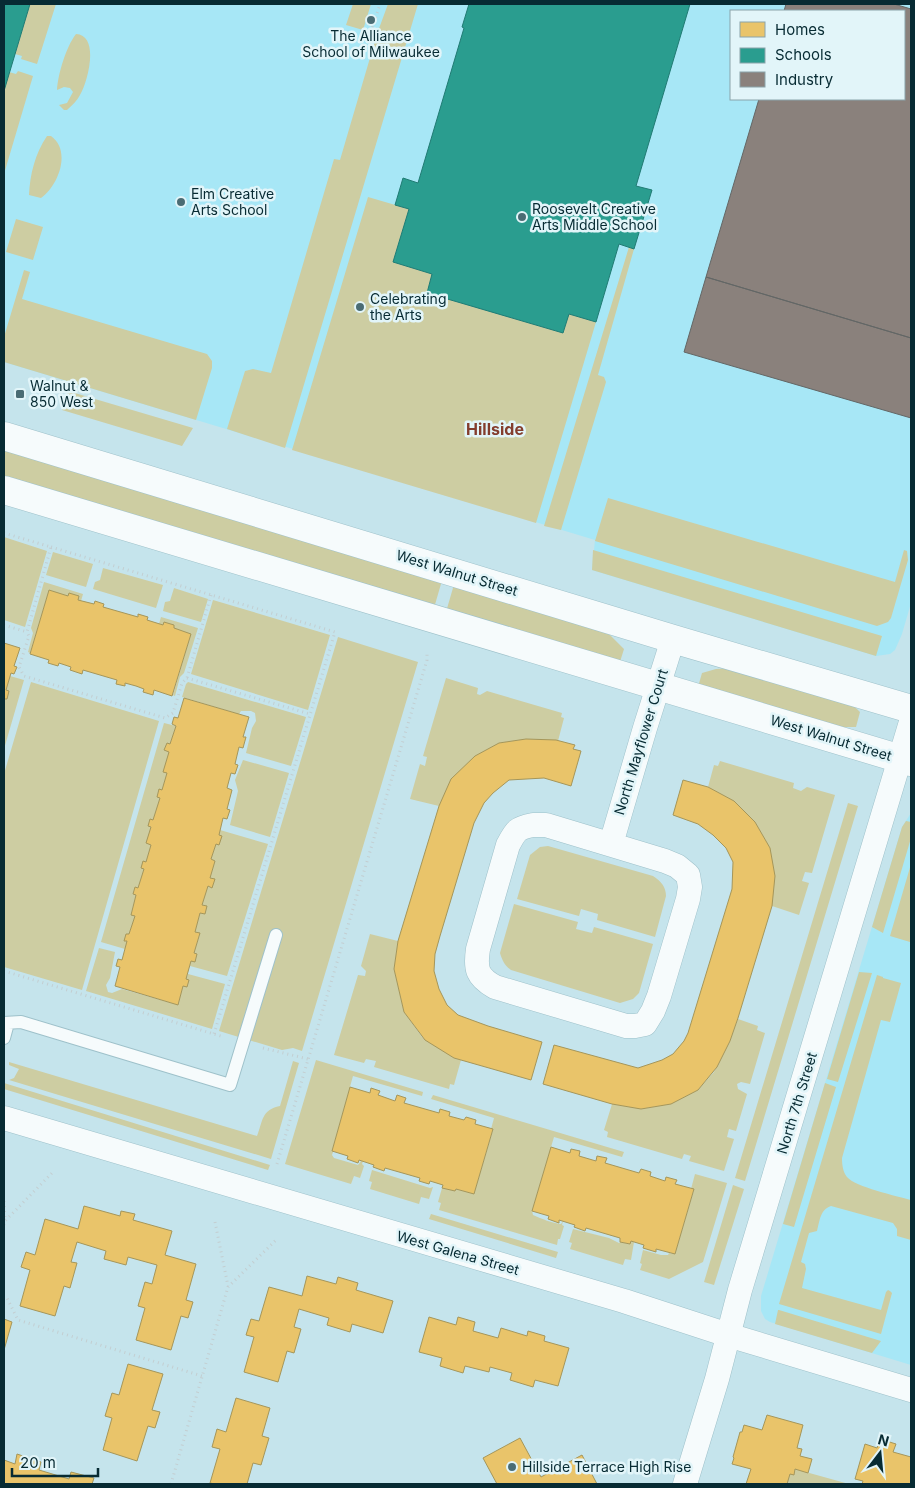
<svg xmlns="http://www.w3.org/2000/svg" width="915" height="1488" font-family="Inter,sans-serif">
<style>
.built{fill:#a7e7f6;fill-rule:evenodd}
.green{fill:#cdcda2}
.homes{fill:#e9c46a;stroke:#a5965a}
.schools{fill:#2a9d8f;stroke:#207b73}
.industry{fill:#8a817c;stroke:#636766}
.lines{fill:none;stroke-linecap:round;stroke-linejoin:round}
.lane-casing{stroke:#9ec1ca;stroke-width:14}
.street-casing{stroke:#9ec1ca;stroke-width:25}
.secondary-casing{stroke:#9ec1ca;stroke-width:29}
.path{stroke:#c3ced1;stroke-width:3;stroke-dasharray:1 4;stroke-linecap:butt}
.lane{stroke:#f6fbfc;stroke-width:12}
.street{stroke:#f6fbfc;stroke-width:24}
.secondary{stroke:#f6fbfc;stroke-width:28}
.poi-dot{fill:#4a6c74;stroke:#e2f5f9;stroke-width:2}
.labels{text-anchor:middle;stroke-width:5;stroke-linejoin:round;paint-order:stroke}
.poi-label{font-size:14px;fill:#072b33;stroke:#e2f5f9;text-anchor:start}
.street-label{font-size:14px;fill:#072b33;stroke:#e2f5f9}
.quarter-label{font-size:16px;font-weight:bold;fill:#833d2d;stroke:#e2f5f9}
</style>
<rect width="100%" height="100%" fill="#c5e4ec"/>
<path class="built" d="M4,4H911V603L902,634L895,650L890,654L876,656L592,570L595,540L4,362ZM731,11H904V99H731Z
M911,813V1365L770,1322L765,1319L761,1311V1296L902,827Z"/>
<path class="green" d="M30,4H56L37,64L21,59L22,56L15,54Z
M353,4H371L363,30L346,25Z
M388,4H418L285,448L227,429L245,371L253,369L271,373L334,159L340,160L377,34Z
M76,34C100,35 88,82 80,95C77,101 72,105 67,110H64L59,105L67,103L73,92L70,88L64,87L57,90C58,74 66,47 76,34Z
M18,71L33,76L4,174V91L9,72L16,74Z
M47,136H51C72,151 58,186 41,198L29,195C30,174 35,154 47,136Z
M368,197L409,209L393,262L432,274L427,293L563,333L569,314L596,322L536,523L292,450Z
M16,219L43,227L33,260L6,252Z
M629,247L634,249L598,375L604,377L606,382L561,530L544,526Z
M24,270L30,272L22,299L207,354L212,361V368L196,420L4,362V337Z
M68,391L193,428L182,446L62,410Z
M4,445L443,577L434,608L4,478Z
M608,498L895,582L904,550L907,551L908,560L891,618L888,622L877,626L595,541Z
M4,537L47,551L25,627L4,620Z
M593,550L882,636L876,656L592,570Z
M53,552L93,564L86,587L46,575Z
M103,568L163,585L156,608L93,589L95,582L100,580Z
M455,581L596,624L610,635L624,649L619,665L446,612Z
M44,582L83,594L81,601L78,600L79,596L69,593L68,596L49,590L30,653L28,652L33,633L31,628Z
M174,588L208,599L201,622L163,611L165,602L170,601Z
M213,600L330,635L308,710L191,674Z
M161,617L198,628L184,673L180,677L175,696L173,695L191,634L174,628V625L164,622L163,625L159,624Z
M338,637L418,662L302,1051L293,1048L282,1050L219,1031Z
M730,668L841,698L855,707L860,712L856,727H834L698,687L702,673L716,669Z
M10,676L24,680L4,749V699H7L9,691L6,690Z
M446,678L478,688L477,694L480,695L487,691L562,713L561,717L564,718L558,741L526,739L499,743L475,756L452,779L439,806L410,799L420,764L425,766L427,757L423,756Z
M31,682L159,721L82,990L4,967V774Z
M188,682L306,717L291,766L246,753L252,728L256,721L255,713L251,711H241L239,714L182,697L186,684Z
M164,723L176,726L170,744L167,743L165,750L169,752L167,773L162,790H159L157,796L160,798L153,820L150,819L148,826L151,827L147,843L151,845L146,862L142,868L144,869L138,888L135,887L133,894L136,895L131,914L135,916L129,934H126L125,940L127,941L125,949L101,942Z
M243,760L289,773L270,837L230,825L238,791L235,780Z
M720,761L794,783L793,788L801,791L807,787L835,795L812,873L805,872L802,881L809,883L799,915L772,906L770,848L755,822L734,801L708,787L714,765L718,766Z
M848,803L858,806L745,1181L735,1178Z
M906,821L911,822V838L883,933L872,927L902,827Z
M220,830L268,844L227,976L190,966L191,961L195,962L197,955L194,953L200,934L195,932L200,913L205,914L207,906L202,905L208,886L212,887L210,878L215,861L211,859L216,844L221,836L219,835Z
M548,846L653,876C661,881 666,887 666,896L655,937L597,920L598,914L581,909L579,916L517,899L530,855L540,847Z
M911,864V920L910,925L911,926V936L910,942L890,936Z
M514,904L578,922L576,929L592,933L594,927L653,944L639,993L633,999L620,1003L511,970C505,966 502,960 500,953Z
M370,934L398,941L394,969L404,1012L422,1037L454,1058L461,1060L454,1085L450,1084L449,1089L374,1067L376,1061L366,1059L364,1063L334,1055L358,975L365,976L366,971L361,966Z
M99,948L115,952L110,978L106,985L108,992L112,993L122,989L178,1005L183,986L187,987L189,980L186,979L188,974L225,984L212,1029L86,991Z
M859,972L872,973L838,1082L827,1079Z
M877,975L883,977V978L901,983L890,1022L881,1020L842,1158C842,1165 843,1172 847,1177C855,1187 897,1196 911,1200V1240L897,1236V1229L893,1223L831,1206C820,1210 820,1220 817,1231L809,1233L801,1262L805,1264L806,1269L802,1288L881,1310L886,1292L888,1290L890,1291L892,1293L881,1334L779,1304Z
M738,1019L758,1026L757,1030L765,1033L750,1084L741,1082L737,1084L738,1089L747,1094L736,1131L729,1129L727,1137L734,1139L724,1171L689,1161L691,1156L684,1154L682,1159L607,1137L608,1132L604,1130L612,1104L642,1109L671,1104L698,1090L714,1072L730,1041Z
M316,1060L423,1092L422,1096L353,1076L332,1151L333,1152L332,1155L334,1158L358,1165L361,1161H363L362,1164L364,1166L360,1178L354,1176L351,1184L285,1164Z
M293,1061L299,1063L271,1159L9,1080L14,1078L19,1069L9,1065V1062L257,1136C263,1121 261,1110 280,1106Z
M4,1083L270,1165L268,1170L4,1089Z
M825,1083L836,1087L794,1227L783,1224Z
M433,1095L624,1152L622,1157L554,1137L532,1211L533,1215C542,1219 552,1223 561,1224L563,1221L562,1225L564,1226L560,1239H558L557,1245L439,1210L441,1203L438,1202L442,1188L455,1191L456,1189L474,1194L493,1130L491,1129L494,1118L431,1099Z
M372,1170L430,1188L433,1187L429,1199L421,1197L419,1204L370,1189L372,1182L369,1181Z
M695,1174L727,1183L703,1262L669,1279L640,1270L642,1264L640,1263L643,1250L661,1255H668L669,1253L675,1254L694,1190L691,1189Z
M733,1185L744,1189L714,1285L704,1282Z
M431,1214L558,1252L556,1258L429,1219Z
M573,1229L609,1238L619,1243L620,1242L629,1244L631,1241L634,1242L631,1260L625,1259L623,1265L570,1249L572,1243L569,1242Z
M778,1310H779L881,1341L872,1353L775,1324Z
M795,1469L849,1484H787L790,1474L794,1475Z"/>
<path class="homes" d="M49,590L68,596L69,593L79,596L78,600L94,604L95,601L104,604L103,607L138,617V614L148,617L147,620L163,625L164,622L174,625V628L191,634L172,696L154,690L153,695L143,692L144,689L136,686L125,683V686L116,684L117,680L83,670L82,674L70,670L71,667L59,663L58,666L48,663L49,660L30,654Z
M4,643L20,648L14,666L17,667L14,674L11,673L6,690L9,691L7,699H4Z
M184,698L249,717L243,737H246L243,748L239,747L235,764L238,765L235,774L231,773L227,788L232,790L227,809L230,810L227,819L223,818L219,835L222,836L219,845L216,844L211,859L215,861L210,878L215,879L212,888L208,886L202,905L207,906L205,914L200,913L195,932L200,933L194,953L197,954L195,962L191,961L186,979L189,980L187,987L183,986L178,1005L115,986L120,967L116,966L118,959L122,960L127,941H124L126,934H129L135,916L131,915L136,895L133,894L135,887L138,888L144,869L141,868L143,861L146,862L151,845L146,843L151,827L148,826L150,819L153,820L160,798L157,797L159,789L162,790L167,773L163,772L169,752L164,750L167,743L170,744L176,726L172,724L174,717L178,718Z
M526,739L556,740L575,745L573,749L581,751L571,786L544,778L509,780L493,793L484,803L474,823L440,936L435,954L434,971L439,989L447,1005L458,1015L488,1026L542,1042L531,1080L454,1058L425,1040L404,1012L394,969L398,941L439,806L451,779L475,756L499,743Z
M683,780L708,787L734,801L755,822L770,848L775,876L772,906L738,1018L730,1041L717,1067L698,1090L671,1104L641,1109L612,1104L543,1084L554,1045L638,1068L662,1060L673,1054L684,1041L688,1033L732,889L733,862L726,848L713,835L698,824L673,815Z
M350,1087L370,1093L371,1088L380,1091L378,1095L395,1101L397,1095L406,1098L404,1103L439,1113L440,1109L450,1112L449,1116L464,1120L466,1117L476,1120L475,1124L493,1129L474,1194L456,1189L455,1191L442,1188L443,1185L430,1181L429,1184L419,1181L420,1178L385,1168L384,1171L373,1167L374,1165L359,1160L358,1163L347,1159L348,1156L332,1151Z
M551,1147L570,1153L571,1149L580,1151L579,1156L596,1161L597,1156L607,1158L605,1163L639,1173L641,1169L651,1172L650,1176L665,1181L666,1177L677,1180L675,1184L694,1189L675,1254L656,1249V1252L643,1248L644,1245L631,1241L630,1244L620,1242V1238L586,1228L585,1231L574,1227L575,1225L559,1220V1223L548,1219L549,1216L532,1211Z
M84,1206L120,1216L121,1211L135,1214L133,1220L172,1231L165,1255L196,1264L186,1300L193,1302L188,1318L181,1316L171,1350L136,1340L145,1308L138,1306L145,1282L152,1284L157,1265L128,1257L126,1265L104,1259L106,1251L77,1242L71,1262L77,1263L70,1288L64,1286L55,1316L20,1306L30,1270L21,1267L26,1252L35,1255L45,1219L78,1229Z
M307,1276L336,1284L338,1277L358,1283L356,1290L393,1301L383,1333L352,1324L350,1332L327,1325L329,1318L299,1309L294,1327L301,1329L294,1353L287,1351L278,1382L244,1372L254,1337L246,1335L251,1319L259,1321L269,1287L302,1296Z
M429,1317L456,1325L458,1317L475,1322L473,1331L498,1338L501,1328L527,1336L528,1331L545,1336L544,1341L569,1348L558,1386L535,1380L533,1387L510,1380L512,1373L490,1367L489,1372L465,1366L463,1373L440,1366L442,1358L419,1352Z
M4,1319L12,1322L4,1350Z
M128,1364L163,1374L152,1410L160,1412L155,1428L148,1426L137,1461L103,1450L112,1418L105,1416L112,1393L119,1395Z
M236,1398L270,1408L262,1436L269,1438L261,1465L253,1463L247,1484H215L210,1483L220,1449L212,1447L217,1429L226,1432Z
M767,1415L803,1425L797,1448L802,1449L800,1456L812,1459L808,1473L795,1469L794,1475L790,1474L787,1484H746L751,1469L732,1464L734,1458L733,1457L740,1432H742L744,1425L762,1430Z
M520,1438L541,1477L582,1455L597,1484H497L483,1458Z
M880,1439L896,1444L893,1452L911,1457V1484H862L863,1481L855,1479L865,1444L877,1448Z
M17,1454L41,1462L39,1470L69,1479L71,1472L94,1478L92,1484H4V1460L15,1464Z"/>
<path class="schools" d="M4,4H30L4,91Z
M469,4H690L636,186L652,190L634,249L619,244L596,322L569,314L563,333L427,293L432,274L393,262L409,209L395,205L398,195L403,178L418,183L464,28L462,27Z"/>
<path class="industry" d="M786,4H894L911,9V338L706,277L759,99H904V11H784Z
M706,277L911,338V418L684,352Z"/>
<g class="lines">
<g class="lane-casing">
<path id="lane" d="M4,1023L21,1022L230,1085L276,935
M4,1038L8,1023"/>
</g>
<g class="street-casing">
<path id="street" d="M533,825H546L665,861L677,866L688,875L690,887L688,899L659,996L653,1011L645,1024L635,1026H626L495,987C477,977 475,969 478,949L508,845C516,830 517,828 533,825Z
M611,844L645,728L673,639
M4,1118L624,1301L728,1335L911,1390
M685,1484L717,1379L740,1290L911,722"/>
</g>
<g class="secondary-casing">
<path id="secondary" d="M4,436L673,639L911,709
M4,490L911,762"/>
</g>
<path class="path" d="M371,32L380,4
M4,533L51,547L27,632L29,636L19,667L24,676L165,718L173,713L182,683L187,678L211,595
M51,547L335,632L214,1034
M4,625L27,632
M187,678L310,714
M4,971L224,1037
M263,1048L308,1059
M277,1164L427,660V654
M4,1201L5,1220
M215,1222L228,1286
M4,1225L5,1221L52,1173
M4,1296H6L18,1320L202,1376
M171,1484L228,1287L276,1240"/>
<use href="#lane" class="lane"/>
<use href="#street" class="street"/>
<use href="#secondary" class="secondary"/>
</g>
<g class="poi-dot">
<circle cx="371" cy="20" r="5"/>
<circle cx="181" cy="202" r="5"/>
<circle cx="522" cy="217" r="5"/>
<circle cx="360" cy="307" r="5"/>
<rect x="15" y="389" width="10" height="10" rx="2.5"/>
<circle cx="512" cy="1467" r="5"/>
</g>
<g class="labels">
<g class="poi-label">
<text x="371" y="41" text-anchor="middle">The Alliance<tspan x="371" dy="16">School of Milwaukee</tspan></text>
<text x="191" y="199">Elm Creative<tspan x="191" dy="16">Arts School</tspan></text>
<text x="532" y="214">Roosevelt Creative<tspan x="532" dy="16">Arts Middle School</tspan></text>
<text x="370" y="304">Celebrating<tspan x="370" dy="16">the Arts</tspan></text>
<text x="30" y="391">Walnut &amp;<tspan x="30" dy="16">850 West</tspan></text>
<text x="522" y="1472">Hillside Terrace High Rise</text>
</g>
<g class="street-label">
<text transform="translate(457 573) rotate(17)" y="5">West Walnut Street</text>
<text transform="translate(831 738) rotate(17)" y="5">West Walnut Street</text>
<text transform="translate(641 742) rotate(-73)" y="5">North Mayflower Court</text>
<text transform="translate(797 1103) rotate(-73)" y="5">North 7th Street</text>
<text transform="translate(458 1253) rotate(16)" y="5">West Galena Street</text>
</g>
<g class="quarter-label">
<text x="495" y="435">Hillside</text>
</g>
</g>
<rect width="915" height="1488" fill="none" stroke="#072b33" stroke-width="10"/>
<rect x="730" y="10" width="175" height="90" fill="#e2f5f9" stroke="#8aa4aa"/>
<rect x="740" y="22" width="25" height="15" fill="#e9c46a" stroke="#8aa4aa"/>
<text x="775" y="35" font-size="15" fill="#072b33">Homes</text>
<rect x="740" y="48" width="25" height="15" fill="#2a9d8f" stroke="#8aa4aa"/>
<text x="775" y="60" font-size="15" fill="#072b33">Schools</text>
<rect x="740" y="72" width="25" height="15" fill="#8a817c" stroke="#8aa4aa"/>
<text x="775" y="85" font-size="15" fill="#072b33">Industry</text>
<g transform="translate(880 1453) rotate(16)" stroke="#e2f5f9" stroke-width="4" paint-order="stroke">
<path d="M0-4L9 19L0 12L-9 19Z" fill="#072b33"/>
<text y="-8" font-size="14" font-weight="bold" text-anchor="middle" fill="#072b33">N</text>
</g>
<path d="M12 1468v8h86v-8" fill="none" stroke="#072b33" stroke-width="2.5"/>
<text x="20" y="1468" font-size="15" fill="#072b33" stroke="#e2f5f9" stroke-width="4" paint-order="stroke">20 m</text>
</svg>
